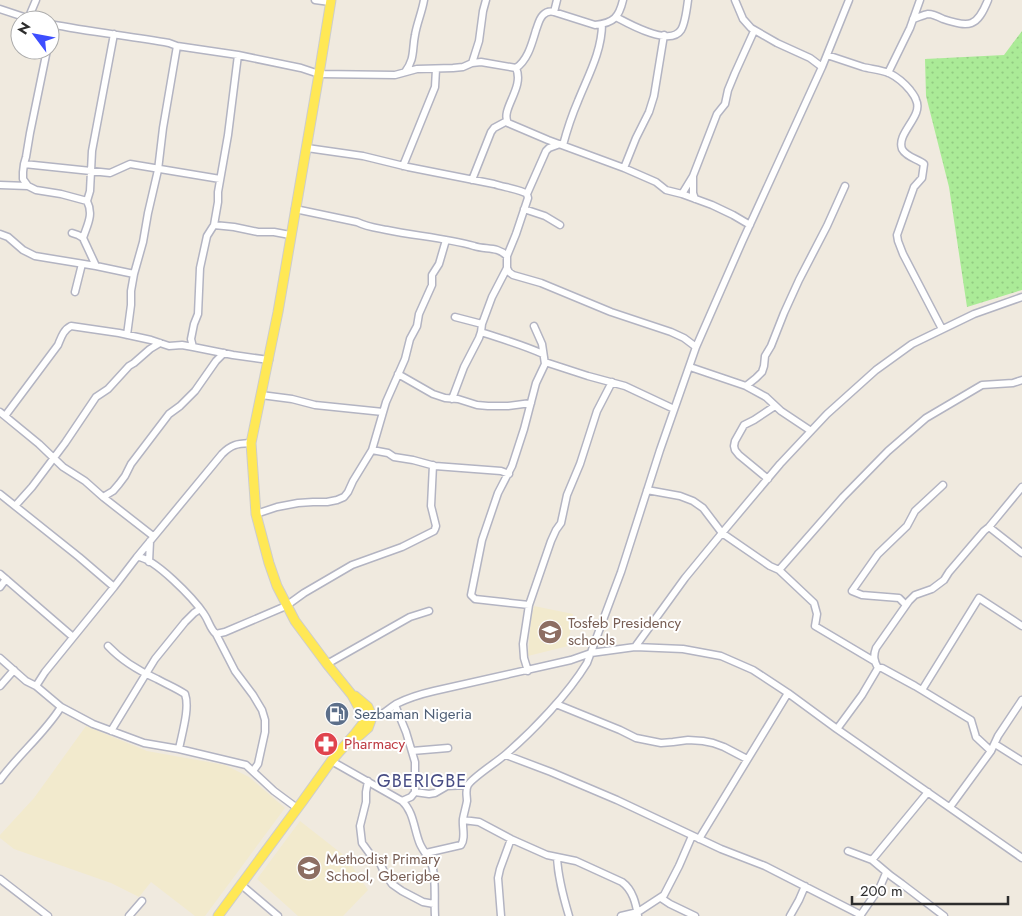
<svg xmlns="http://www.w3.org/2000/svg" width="1022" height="916" font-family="Jost,sans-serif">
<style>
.education{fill:#f2eacd}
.grass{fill:url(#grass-dots)}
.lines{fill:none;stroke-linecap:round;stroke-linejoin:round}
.minor-casing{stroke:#b3b4c2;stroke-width:9}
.major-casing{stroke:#cdcdcd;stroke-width:11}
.minor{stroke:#fff;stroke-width:6}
.major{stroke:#ffe855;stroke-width:9}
.labels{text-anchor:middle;stroke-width:4;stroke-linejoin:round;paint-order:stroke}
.education-label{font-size:15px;fill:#785e54;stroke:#fff;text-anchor:start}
.service-label{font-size:15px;fill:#4e5e75;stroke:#fff;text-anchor:start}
.health-label{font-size:15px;fill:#be3a42;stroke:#fff;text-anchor:start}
.quarter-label{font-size:18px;letter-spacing:1px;fill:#484d84;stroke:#fff}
</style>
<defs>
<pattern id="grass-dots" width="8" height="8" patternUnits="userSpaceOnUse" patternTransform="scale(1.25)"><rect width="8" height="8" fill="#abeb97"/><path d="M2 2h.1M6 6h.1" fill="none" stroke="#93ca82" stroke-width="1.8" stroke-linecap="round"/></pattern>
</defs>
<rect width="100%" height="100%" fill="#f0eadf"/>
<path class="education" d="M534,606L573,614L568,646L528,656L531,619Z
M86,726L147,751L225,765L249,777L285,808L205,916H195L151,882L139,897L111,883L14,849L0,838V835L34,798Z
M300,821L346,857L368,890L343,916H298L257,879Z"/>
<path class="grass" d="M1022,31V290L967,307L949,187L926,96L925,59L1004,55Z"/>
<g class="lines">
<g class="minor-casing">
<path id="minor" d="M315,0L330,2
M735,0L743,19L751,28L777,43L810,58L822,67
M0,9L33,20
M554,12L557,0
M616,17C629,24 670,47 681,30C685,24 687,8 688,0
M28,19L36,0
M913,19C917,18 923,15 928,14C932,14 939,17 943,19C970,28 977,27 988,0
M50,24C90,32 130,36 169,43L177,46L238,55L301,68L319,74L395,75L417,69L453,68L463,67L472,63L481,62L516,68
M50,33L51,24
M47,50L30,133L26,157L24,164L23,172V179L28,186L36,190L61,194L87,201C94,215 87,225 83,238
M827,55C839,59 851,63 863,67C871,69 881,70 889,73C897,77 905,84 910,90C912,93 915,96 916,100C924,116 896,133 902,149C906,157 918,159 924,164L922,178L914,187L897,235L898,241L903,254L942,329
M472,63L479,41L483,11L486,0
M516,68C525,88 500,109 508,123L548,140L624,168L656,182L666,190L682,194L712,205L733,215L750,225
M516,68C528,60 532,43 536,30C538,25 539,19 543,15C546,12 550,11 554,12L595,25C614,23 619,17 623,0
M405,72C415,59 412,50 415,35C417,23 422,12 424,0
M888,73L910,28L920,0
M563,145C567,130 572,115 578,101C588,76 602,51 602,24
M307,148L363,156L408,167L494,184C503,187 522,190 527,194
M24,164L110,173L130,164L220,179
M403,166L435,87L436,69
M624,168L636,138L649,112L654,96L664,35
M693,176V193L695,199
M472,180L491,132L494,128L507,121
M0,185L28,186
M682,194L693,176L717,114L725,104L728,90L735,73L754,31
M87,201L90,191L92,151L114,34
M295,209L357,222C367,227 377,228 387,230C416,236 446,238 474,246C486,250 497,246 507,256V268L509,272L513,275L541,283L611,312L671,332L684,338L696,347
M524,209L545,216L560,225
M214,225L234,227L258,232H274L290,235
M72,233L78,235L83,238L96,266
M0,234L8,237L23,250L35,256L96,266L134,274
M507,256L516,234L528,198L527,194L546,151L549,148L560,144
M75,292L82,264
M455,317L482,324
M481,332C502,339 523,345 543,354
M127,335L131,305V291L134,274L143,242L148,213L158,170L163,128L177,46
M193,347L191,339L194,324L198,314L200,268L207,236L214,225L218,202V192L228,135L238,55
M545,362L588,376L625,386L674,409
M690,367L746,386L766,397L781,411L811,431
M398,374L433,394L445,398L458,399L477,405L488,406H508L531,403
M746,386L756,378L762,372L764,366L765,356L771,346L784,313L799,280L827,226L845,186
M261,395L292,399L315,405L383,412
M452,399L464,367L479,338L481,332L482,324L492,297L507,268
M0,412L39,444L63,467L85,481L103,497L153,536
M5,416L58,345C61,338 63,330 71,326L119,333L151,340L169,346L182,345L193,347L233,355L269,360
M372,450L388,453L394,457L413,460L435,466L501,471L509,474
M768,479L739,455L735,450L734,446L735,441L744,425L754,420L775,406
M647,490L680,496L693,501L703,508L722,533L770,566L779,570L814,603L817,614L815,626L874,661
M0,494L79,557L114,587
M103,497L113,491L119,484L125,476L131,464L169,414L180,406L195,391L216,361L224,353
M15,506L32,487L65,443L96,397L108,389L129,366L134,363L150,349L160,343
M256,514L277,507L298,503L313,502H327L337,500L344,497L348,492L353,481L372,450L386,402L405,359L410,339L417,326L419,314L432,285V275L439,264L446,240
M989,527L1022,553
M137,557C154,557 194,599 204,614C209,621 210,629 216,634L235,671L253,695L262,710L265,720V732L258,764L253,771
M149,562L150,541
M779,570L843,497L888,451L926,418L982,385L1013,383L1022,380
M0,574L73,637
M0,587L6,579
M529,605L475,599L471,595L482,540L498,493L512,466L524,429L536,383L545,364L542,344L534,326
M906,605L899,598L862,595L852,591L878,554L907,526L915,511L943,485
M216,634L225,632L286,606L304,593L352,565L402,547L434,531L435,529L436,526L431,506L433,465
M108,646C122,661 139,671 157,679C166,684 176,688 185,694C190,708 182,733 179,749
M635,647L685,578L722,533L780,464L827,414L876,370L912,344L974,314L1022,297
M0,658L26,681L36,686L61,707L78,716L93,724L144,743L179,749L246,765L274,791L297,808
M327,664L410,617L429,611
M878,668C874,661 873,656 876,648L909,601L915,595L932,589L944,580L949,572L984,531L989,527L1022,487
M878,668H882L915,686L971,720L976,737L991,751
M528,671L524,658L523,644L529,605L551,541L556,530L561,523L567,495L580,464L597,411L612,382
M0,686L14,670
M36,686L45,672L114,587L137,557L222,454C232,444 237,444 251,443
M922,690L979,598L1022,626
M556,704L620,730L636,738L661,743L673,742L688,740L703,741L713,743L724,747L747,759
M395,705L406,732L415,762V792L411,797L402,801
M372,717C386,714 385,711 396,704C408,698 421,694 434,691L571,660L591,653L635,647L683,649L721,656L753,670L788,693L837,729L1022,858
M837,729L862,695L878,668
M111,731L155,659L185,622L194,613L200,609
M995,744L1022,761
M412,751L448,748
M506,755L551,772L617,800L721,849L765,866L861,915
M335,763L402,801C414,812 414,830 420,844C424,853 431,859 433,869C436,884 434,901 435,916
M0,780C19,754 44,734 61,707
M368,781L366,792V802L360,826L362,843L370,854L379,861L385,874L392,884L402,891L423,902L434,904
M415,792L429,794L435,793L447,786L468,785
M950,807L991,751L998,736L1022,700
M463,820L479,822L511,839L547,855L576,861L622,882C633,890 636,904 638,916
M699,839L788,693
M848,851L872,860L891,876L902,884L944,916
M426,853L461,845C466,838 462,827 463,819C464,813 466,807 467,801C467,796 465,790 468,785C473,777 497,762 506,754C534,730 568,694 587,663L621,572L660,450L696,347L742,242L822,67L849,0
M557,857C558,878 563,896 569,916
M872,860L928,792
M0,879L48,916
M245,888L278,916
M661,898L670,904L695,916
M129,916L142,901
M501,916L498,878L500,869L511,839
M621,916L638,912L664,895L679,866L692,836
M790,916L799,900L805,886
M860,916L880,887L886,873"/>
</g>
<g class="major-casing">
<path id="major" d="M355,696L368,707L372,717L368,728L359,736
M218,916L302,802L332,760L354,735L364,722V717L352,695L327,664L295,621L277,586L269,563L256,514L251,443L278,312L319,74L331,0"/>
</g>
<use href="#minor" class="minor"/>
<use href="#major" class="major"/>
</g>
<defs>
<g id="school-disc" transform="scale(1.25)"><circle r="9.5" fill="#8d6e63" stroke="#fff"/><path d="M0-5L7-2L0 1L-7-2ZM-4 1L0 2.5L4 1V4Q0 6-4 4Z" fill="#fff"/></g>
<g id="fuel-disc" transform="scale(1.25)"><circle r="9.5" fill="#5c6f8a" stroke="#fff"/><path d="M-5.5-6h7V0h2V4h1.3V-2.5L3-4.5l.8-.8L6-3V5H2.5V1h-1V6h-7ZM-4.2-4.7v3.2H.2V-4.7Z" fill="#fff"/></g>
<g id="pharmacy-disc" transform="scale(1.25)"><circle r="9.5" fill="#e0444e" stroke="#fff"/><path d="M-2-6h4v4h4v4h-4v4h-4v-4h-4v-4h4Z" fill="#fff"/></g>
</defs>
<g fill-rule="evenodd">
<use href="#school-disc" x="550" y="632"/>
<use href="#fuel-disc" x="337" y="714"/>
<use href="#pharmacy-disc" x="326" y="744"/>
<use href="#school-disc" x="309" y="868"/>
</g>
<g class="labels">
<g class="education-label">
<text x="568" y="628">Tosfeb Presidency<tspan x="568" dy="17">schools</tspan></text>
<text x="326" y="864">Methodist Primary<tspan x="326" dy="17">School, Gberigbe</tspan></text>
</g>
<g class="service-label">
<text x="354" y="719">Sezbaman Nigeria</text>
</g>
<g class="health-label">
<text x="344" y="749">Pharmacy</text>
</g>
<g class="quarter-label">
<text x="422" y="787">GBERIGBE</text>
</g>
</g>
<g transform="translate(35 35) rotate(302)"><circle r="24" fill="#ffffff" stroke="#ababab"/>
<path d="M0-4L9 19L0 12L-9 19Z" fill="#3d4eff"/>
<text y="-8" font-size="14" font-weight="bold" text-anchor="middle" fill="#2d2d2d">N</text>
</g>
<path d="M852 896v8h156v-8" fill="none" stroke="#2d2d2d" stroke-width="2.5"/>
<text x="860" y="896" font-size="15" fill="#2d2d2d" stroke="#ffffff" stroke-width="4" paint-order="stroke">200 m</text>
</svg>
